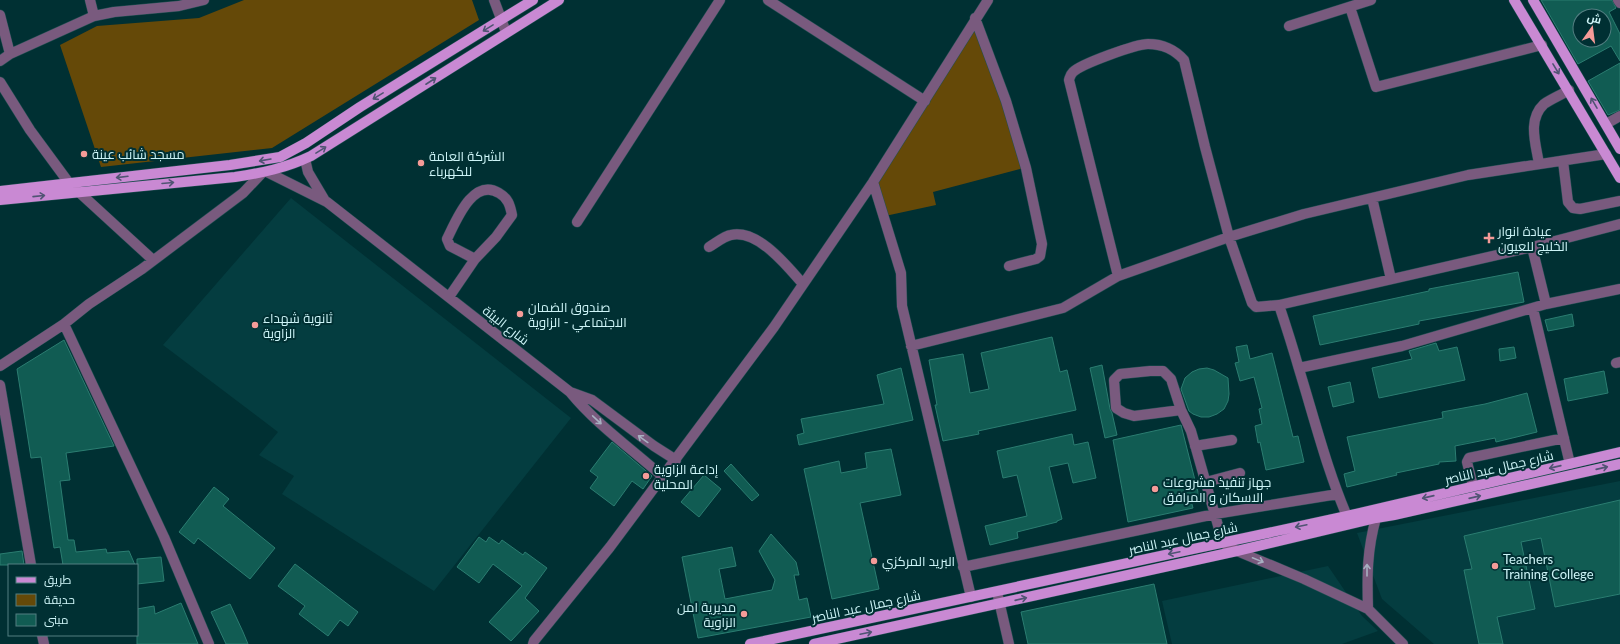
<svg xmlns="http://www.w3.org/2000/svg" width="1620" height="644" font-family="Lato,Cairo,sans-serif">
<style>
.built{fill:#043d40}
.green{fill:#654908}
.building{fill:#115c53;stroke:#2b7d71;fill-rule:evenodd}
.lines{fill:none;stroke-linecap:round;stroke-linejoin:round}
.minor-casing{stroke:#214f52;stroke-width:11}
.major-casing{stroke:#214f52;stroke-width:11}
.minor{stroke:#795a7e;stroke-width:10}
.major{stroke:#c989d3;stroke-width:10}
.oneway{stroke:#505473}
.oneway2{stroke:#a7afc1}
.poi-dot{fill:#f59b98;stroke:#003033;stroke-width:1.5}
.labels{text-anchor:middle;stroke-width:4;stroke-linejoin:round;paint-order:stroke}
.poi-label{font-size:13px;fill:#cdf4f7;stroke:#003033;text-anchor:start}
.street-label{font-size:13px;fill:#cdf4f7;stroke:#003033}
</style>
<rect width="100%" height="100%" fill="#003033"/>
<path class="built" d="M291,198L571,418L434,591L282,494L294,476L259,455L278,432L163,345Z
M1620,481V644H1434L1382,599L1357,533Z
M1328,566L1362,616L1378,631L1342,644H1172L1162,601Z"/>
<path class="green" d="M244,0H472L479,20L272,148L101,167L60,45L97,26L199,18Z
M975,19L1024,168L933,192L936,205L885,216L874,182Z"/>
<path class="building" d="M1541,0H1612L1616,8L1609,12L1620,34V61L1611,46L1578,64ZM1580,16H1604V40H1580Z
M1620,63V110L1608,115L1588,81Z
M1518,272L1524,302L1419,321V324L1320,345L1313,316L1429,291V289Z
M1572,314L1574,326L1548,331L1545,320Z
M1052,337L1060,372L1067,370L1076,410L978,431L979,434L943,441L935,405H937L929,360L963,354L970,393L989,389L981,353Z
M64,340L114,446L66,453L70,480L60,481L68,540H74L76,552L106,549L107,553L129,551L135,565H63L60,547L54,548L41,457L31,458L17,369Z
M1436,343L1439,351L1457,347L1465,380L1379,398L1372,368L1412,359L1409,351Z
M1247,345L1250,359L1272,353L1293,437L1298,436L1304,462L1266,470L1260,442L1258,443L1255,426L1262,424L1259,409L1262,408L1254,377L1240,381L1235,363L1239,362L1236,347Z
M1514,347L1516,358L1500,361L1499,349Z
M1102,365L1110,409L1112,413L1117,435L1105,438L1090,368Z
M901,368L913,420L799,445L797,435L804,433L801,419L884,404L877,375Z
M1207,368L1214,370L1228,378L1229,394L1228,401L1224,409L1217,414L1209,417H1201L1193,414L1189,411L1181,389L1185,378L1192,372L1199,369Z
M1604,371L1608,393L1568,401L1564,379Z
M1350,382L1354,402L1333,407L1328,387Z
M1527,393L1537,432L1496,442L1495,438L1455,446L1456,461L1439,462V464L1396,473L1397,475L1347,487L1344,474L1355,471L1347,437L1443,418L1442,412L1485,404Z
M1181,425L1199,496L1190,497L1193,508L1128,522L1113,440Z
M1072,434L1074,445L1088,442L1096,478L1073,483L1068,463L1049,467L1062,519L1057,521V522L1017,532L1018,538L990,545L985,526L1027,516L1017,475L1003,478L997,451Z
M612,442L652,476L643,489L632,481L614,506L590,488L598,477L590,471Z
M891,449L901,495L860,503L879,589L832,599L804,469L839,461L841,473L867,468L865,453Z
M731,464L759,495L752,501L724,471Z
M704,475L721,489L699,517L681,502Z
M214,487L229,499L223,506L275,548L250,579L198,538L194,544L179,532Z
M1620,500V594L1555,607L1541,538L1521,542L1535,609L1497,617L1503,644H1479L1464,570L1472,569L1464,536Z
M771,534L796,562L799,575H794L799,600L807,598L811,617L698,638L682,557L732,547L736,566L719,569L725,599L772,590L775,580L759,551Z
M479,537L486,542L489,537L499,544L502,540L523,555L525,552L547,568L525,598L539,611L511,641L489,622L522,586L493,564L479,583L457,567Z
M22,551L24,565H0V554Z
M161,557L164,581L137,584V559Z
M295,564L358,612L348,626L340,620L328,636L299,614L305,606L278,586Z
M1154,584L1167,644H1028L1021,612Z
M181,603L198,644H137V609L154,606L155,614Z
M230,604L243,632L248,644H226L211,612Z"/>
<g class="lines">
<g class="minor-casing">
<path id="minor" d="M90,0L94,16
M494,0L506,32
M768,0L925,101
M1618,0L1620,3
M1350,7L1376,87L1542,45
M0,15L10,54
M975,18L1006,101L1026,168L1042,244L1040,256L1036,259L1009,266
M1289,26L1371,0
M0,61L10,54L94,16L114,12L179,6L204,0
M0,82L30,130L69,183L153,260
M1606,124L1620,116
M305,159L308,172L324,199
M1563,161L1568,202L1573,208L1580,209L1620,201
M1539,164C1536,144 1527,120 1544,104C1551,99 1561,95 1569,90
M267,172L327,202L570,392C597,425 632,449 663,477
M873,182L901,273L902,306L971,597
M1372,198L1391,279
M577,222L720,0
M709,247C716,243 724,236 731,235C758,229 787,266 803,284
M1532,247L1546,304
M1118,276L1069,80C1070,77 1070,75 1073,72C1081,64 1136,44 1148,44C1162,44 1175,50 1184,60L1205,147L1229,237L1252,303L1256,307L1279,305L1532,247L1620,224
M449,297L475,259L496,237L512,215C510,205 508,198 499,193C473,177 456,221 447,239L450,246L475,259
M1279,305C1286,326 1293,348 1299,369C1315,421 1328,474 1350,523
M1533,309L1570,464
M64,324L164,537L209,644
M911,346L1063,308L1118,276L1229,237L1304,214L1468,175L1606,154
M1616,363L1620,362
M0,366L64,324L89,304L142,269L243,193L262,173
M1299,368L1402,346L1546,304L1620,289
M0,385L31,565
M570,392L592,400L654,446L676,460
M1181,410L1134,416L1124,413L1116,408L1114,380L1120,374L1150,371H1163L1171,379L1181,410L1191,431L1223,543L1237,551L1304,579L1368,609L1403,644
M1195,446L1232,440
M1206,482L1240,473
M1473,486L1467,462L1469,458L1564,438
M963,567L1215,514L1338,494
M997,592L1009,644
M1368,609C1367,576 1367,550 1376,518
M42,635L44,644
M533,644L534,641L610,547L774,327L873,182L988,0"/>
</g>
<g class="major-casing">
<path id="major" d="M1514,0L1620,178
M1533,0L1620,149
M0,191L230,165L280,157L306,143L360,107L533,0
M0,200L235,177C262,173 286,168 311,156L559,0
M750,644L1347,516L1620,452
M814,644L1237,551L1376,518L1394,515L1620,464"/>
</g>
<use href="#minor" class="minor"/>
<use href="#major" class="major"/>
</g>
<defs><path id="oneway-shaft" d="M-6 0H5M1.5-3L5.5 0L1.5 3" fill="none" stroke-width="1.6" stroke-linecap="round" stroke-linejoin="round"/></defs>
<g class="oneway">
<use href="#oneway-shaft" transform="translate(488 28) rotate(148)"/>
<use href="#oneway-shaft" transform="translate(1556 69) rotate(59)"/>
<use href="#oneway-shaft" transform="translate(431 81) rotate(-33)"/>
<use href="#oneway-shaft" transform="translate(378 96) rotate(149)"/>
<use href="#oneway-shaft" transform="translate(1594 103) rotate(-120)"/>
<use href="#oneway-shaft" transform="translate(321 150) rotate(-32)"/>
<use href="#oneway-shaft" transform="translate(265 160) rotate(170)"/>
<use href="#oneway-shaft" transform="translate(122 177) rotate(173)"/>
<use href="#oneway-shaft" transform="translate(168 183) rotate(-5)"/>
<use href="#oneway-shaft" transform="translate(39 196) rotate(-6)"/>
<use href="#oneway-shaft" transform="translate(1555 467) rotate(167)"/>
<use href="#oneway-shaft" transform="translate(1602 468) rotate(-13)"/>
<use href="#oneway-shaft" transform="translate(1428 497) rotate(167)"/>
<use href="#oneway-shaft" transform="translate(1475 497) rotate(-13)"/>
<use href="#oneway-shaft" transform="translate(1301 526) rotate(168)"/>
<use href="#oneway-shaft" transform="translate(1174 553) rotate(168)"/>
<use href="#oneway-shaft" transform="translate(1021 599) rotate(-13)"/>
<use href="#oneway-shaft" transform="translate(866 633) rotate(-12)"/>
</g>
<g class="oneway2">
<use href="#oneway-shaft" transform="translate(597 420) rotate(43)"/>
<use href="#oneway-shaft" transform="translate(643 439) rotate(-144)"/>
<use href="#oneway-shaft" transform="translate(1258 560) rotate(22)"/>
<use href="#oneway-shaft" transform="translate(1367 570) rotate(-90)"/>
</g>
<g class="poi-dot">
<circle cx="84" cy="154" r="4"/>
<circle cx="421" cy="163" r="4"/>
<path d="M1487 232h4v4h4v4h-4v4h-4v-4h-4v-4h4z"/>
<circle cx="520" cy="314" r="4"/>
<circle cx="255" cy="325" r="4"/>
<circle cx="646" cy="476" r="4"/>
<circle cx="1155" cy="489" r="4"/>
<circle cx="874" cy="561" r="4"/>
<circle cx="1495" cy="566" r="4"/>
<circle cx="744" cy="614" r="4"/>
</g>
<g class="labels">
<g class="poi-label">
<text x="92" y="159">مسجد شائب عينة</text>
<text x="429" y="161">الشركة العامة<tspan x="429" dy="15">للكهرباء</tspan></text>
<text x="1498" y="236">عيادة انوار<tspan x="1498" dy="15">الخليج للعيون</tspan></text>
<text x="528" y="312">صندوق الضمان<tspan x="528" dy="15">الاجتماعي - الزاوية</tspan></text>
<text x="263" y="323">ثانوية شهداء<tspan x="263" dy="15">الزاوية</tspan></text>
<text x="654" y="474">إداعة الزاوية<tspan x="654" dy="15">المحلية</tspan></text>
<text x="1163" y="487">جهاز تنفيذ مشروعات<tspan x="1163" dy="15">الاسكان و المرافق</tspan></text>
<text x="1503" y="564">Teachers<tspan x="1503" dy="15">Training College</tspan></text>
<text x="882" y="566">البريد المركزي</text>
<text x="736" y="612" text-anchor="end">مديرية امن<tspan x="736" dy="15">الزاوية</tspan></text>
</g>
<g class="street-label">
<text transform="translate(506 325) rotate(38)" y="5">شارع البيئة</text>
<text transform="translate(1499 467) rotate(-13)" y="5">شارع جمال عبد الناصر</text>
<text transform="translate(1183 538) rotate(-12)" y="5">شارع جمال عبد الناصر</text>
<text transform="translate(866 606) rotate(-12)" y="5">شارع جمال عبد الناصر</text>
</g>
</g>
<rect x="8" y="564" width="130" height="72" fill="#003033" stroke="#527e81"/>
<rect x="16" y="577" width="20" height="6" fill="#c989d3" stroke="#527e81"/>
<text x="44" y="584" font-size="12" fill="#cdf4f7">طريق</text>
<rect x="16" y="594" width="20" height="12" fill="#654908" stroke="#527e81"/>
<text x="44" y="604" font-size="12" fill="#cdf4f7">حديقة</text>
<rect x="16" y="614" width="20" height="12" fill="#115c53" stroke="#527e81"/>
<text x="44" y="624" font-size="12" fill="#cdf4f7">مبنى</text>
<g transform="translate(1592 28) rotate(14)"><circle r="19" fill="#003033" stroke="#527e81"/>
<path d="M0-3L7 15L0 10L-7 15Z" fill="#f59b98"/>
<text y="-6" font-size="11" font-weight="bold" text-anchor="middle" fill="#cdf4f7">ش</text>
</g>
</svg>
